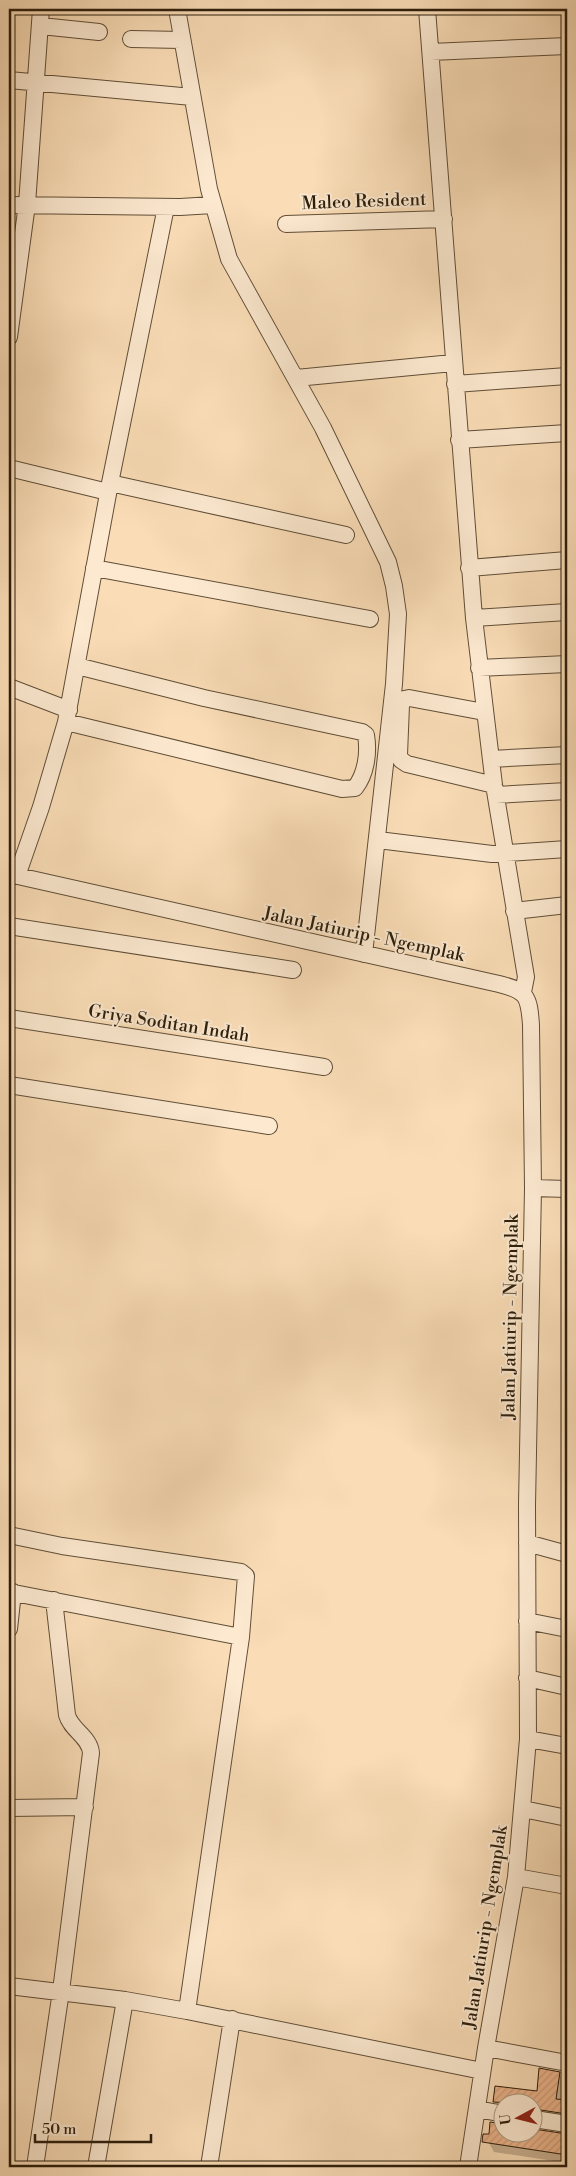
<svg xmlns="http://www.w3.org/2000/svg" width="576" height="2176" font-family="'Libre Bodoni',serif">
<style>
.shadow{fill:#0003}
.building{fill:url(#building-hatch);stroke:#2c1e0c}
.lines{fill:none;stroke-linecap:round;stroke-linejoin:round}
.minor-casing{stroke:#604e37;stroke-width:18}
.minor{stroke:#fce9d0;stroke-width:16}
.labels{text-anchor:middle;stroke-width:4;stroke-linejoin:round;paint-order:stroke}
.street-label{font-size:18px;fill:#2c1e0c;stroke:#fce9d0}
</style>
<defs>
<pattern id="building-hatch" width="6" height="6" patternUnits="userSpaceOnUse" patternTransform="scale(1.25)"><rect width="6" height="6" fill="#edb58d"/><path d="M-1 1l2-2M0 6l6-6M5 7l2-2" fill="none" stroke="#cb9b78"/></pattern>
</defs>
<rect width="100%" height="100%" fill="#faddb7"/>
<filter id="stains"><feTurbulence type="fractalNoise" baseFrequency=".004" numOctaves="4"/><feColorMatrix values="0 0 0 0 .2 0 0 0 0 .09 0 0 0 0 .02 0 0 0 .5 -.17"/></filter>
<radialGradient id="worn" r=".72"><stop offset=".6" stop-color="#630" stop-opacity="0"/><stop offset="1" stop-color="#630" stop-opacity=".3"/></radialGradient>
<path class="shadow" d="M559,2073L564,2082L562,2101L567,2102V2122L534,2120V2104H504V2112L500,2111L495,2102L538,2092Z
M534,2130L567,2135V2163L494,2152L489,2143L504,2134H534Z"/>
<path class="building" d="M539,2068L560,2072L556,2099L567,2100V2114L534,2109V2104L493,2102L495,2086L537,2091Z
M490,2122L504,2124V2134H534V2129L567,2134V2155L482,2142L483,2134H489Z"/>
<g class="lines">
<g class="minor-casing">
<path id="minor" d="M177,9L209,189L229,259L323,428L388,562L394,586L398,614L394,684L364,954
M427,9L474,618L494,785L526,977L523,992
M41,26L99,32
M131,39L182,40
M431,52L567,46
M9,80L192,97
M9,205L180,207L213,205
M286,224L444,219
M9,337L27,204L41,9
M296,378L453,363
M455,384L567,376
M459,440L567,433
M9,468L108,492
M110,483L346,535
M94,568L370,619
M469,568L567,560
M474,618L567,612
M479,668L567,664
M9,687L69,710
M484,712L409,698L404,699L401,705L399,755L401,760L407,764L494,785
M66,722L342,789L355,788C366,774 369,753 366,735L362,732L204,698L77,666
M491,759L567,755
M496,795L567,791
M378,840L492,854L567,849
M9,874L499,984C527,991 529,996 531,1025L533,1188L527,1505L528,1739L516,1877L486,2048L468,2167
M17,876L41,807L66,722L110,483L166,207
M514,911L567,905
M9,926L293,970
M9,1018L324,1067
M9,1085L269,1126
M533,1188L567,1189
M9,1535L62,1546L241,1572L246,1576L241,1637L187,2011
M527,1543L567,1554
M9,1592L241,1637
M527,1621L567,1629
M9,1629L13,1592
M527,1678L567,1687
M528,1739L567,1746
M9,1808L85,1807
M523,1809L567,1818
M516,1877L567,1886
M9,1986L125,2000L187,2011L482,2071
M486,2048L567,2063
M477,2109L504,2114
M534,2119L567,2124
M35,2167L61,1991L91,1753C90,1737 71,1730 67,1715L54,1600
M96,2167L125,2000
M209,2167L232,2019"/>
</g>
<use href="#minor" class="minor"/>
</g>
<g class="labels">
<g class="street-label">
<text transform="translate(364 201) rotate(-2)" y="6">Maleo Resident</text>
<text transform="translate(364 934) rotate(12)" y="6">Jalan Jatiurip - Ngemplak</text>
<text transform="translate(169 1023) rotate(9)" y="6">Griya Soditan Indah</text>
<text transform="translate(510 1317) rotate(-89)" y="6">Jalan Jatiurip - Ngemplak</text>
<text transform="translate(485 1927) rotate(-81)" y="6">Jalan Jatiurip - Ngemplak</text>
</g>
</g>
<rect width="576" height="2176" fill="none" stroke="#faddb7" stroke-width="30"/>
<rect x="10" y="10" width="556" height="2156" fill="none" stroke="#2c1e0c" stroke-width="2.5"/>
<rect x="15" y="15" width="546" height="2146" fill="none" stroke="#2c1e0c"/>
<g transform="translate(518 2118) rotate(263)"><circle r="24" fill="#fce9d0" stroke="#a99882"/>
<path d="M0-4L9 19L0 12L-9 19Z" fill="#8f2418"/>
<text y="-8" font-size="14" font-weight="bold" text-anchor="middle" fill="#2c1e0c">U</text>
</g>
<path d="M35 2134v8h116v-8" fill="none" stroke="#2c1e0c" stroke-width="2.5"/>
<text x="42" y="2134" font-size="15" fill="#2c1e0c" stroke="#fce9d0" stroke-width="4" paint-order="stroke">50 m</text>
<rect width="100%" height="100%" filter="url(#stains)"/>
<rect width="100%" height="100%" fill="url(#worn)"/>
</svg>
